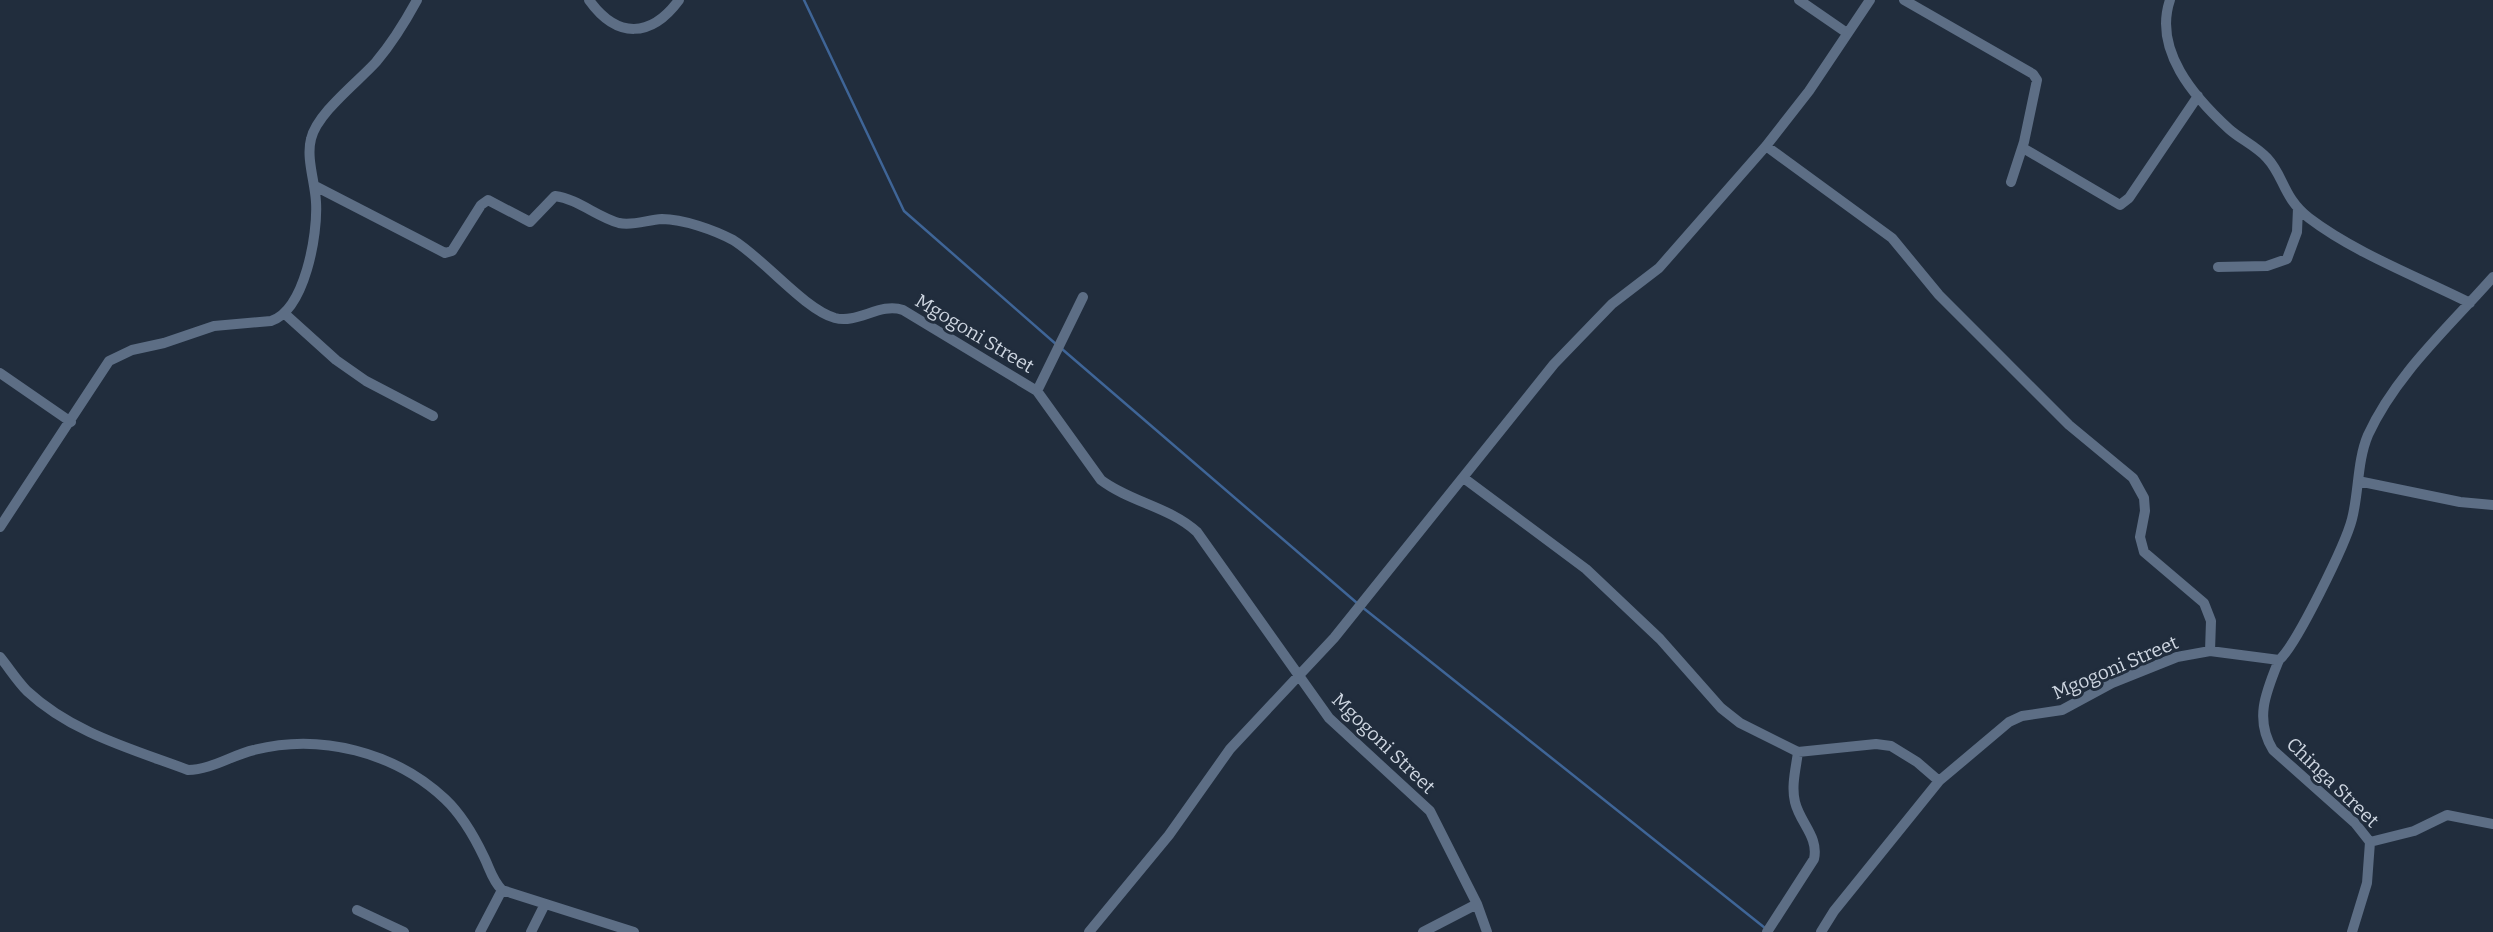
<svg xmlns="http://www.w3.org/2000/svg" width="2493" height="932" font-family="Bitter,serif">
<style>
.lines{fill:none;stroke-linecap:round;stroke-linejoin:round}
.stream{stroke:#3f6597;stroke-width:2.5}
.minor{stroke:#5d6e85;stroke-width:10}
.labels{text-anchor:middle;stroke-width:6;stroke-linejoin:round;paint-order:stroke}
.street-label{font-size:19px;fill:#ced6e1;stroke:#212d3d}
</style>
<rect width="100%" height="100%" fill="#212d3d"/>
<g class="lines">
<path class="stream" d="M804,0L904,211L1057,345
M1062,349L1357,603
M1362,607L1765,928"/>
<path class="minor" d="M589,0C617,39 651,38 679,0
M1799,0L1847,33
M1904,0L2033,74L2037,80L2024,142L2011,182
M2170,0C2153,50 2194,97 2229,129C2240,139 2256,146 2267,158C2284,176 2283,198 2309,218C2355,253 2418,277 2470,303
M1766,146L1892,238L1939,295L2069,425L2133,478L2144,498L2145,511L2140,537L2144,552L2204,603L2211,621L2210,651
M2023,148L2120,205L2129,198L2198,96
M315,186L445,253L452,251L481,205L488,200L530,222L555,196C578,199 597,217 619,223C633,226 647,220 662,219C683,219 714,230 733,240C764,259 804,309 835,318C858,324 880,302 903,310L1037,391L1101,480C1130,502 1170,507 1197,532L1329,718L1430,811L1477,904L1487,932
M2218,267L2267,266L2287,259L2297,232L2298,208
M285,314L336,360L366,381L433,416
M0,373L71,422
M1037,391L1083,297
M1465,479L1586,569L1660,639L1721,708L1740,723L1798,752L1876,744L1891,746L1917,762L1939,781
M2358,481L2460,502L2493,505
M0,527L109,361L132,350L164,343L214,326L271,321C305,310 318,234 316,202C315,182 306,158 311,139C317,113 358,82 376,62C392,43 405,22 417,0
M0,657C9,668 17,681 27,691C72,733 132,749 188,770C211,770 232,755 254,750C320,733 395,752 445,799C462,815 474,836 484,857C490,869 492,880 502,890L634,932
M2279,660C2266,692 2254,719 2273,750L2355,823L2370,842L2367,883L2352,932
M2370,842L2414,831L2447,815L2493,824
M357,910L404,932
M480,932L502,890
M531,932L545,904
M1089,932L1169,835L1230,749L1334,638L1554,364L1612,304L1659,268L1766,146L1809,91L1870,0
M1423,932L1477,904
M1767,932L1814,859C1819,837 1800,823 1795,802C1791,786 1796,768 1798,752
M1821,932L1834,911L1939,781L2009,722L2022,716L2062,710L2112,683L2177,657L2210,651L2279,660C2296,646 2346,543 2352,519C2359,492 2357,461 2368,435C2396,374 2449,327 2493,277"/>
</g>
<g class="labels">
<g class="street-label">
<text transform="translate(975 333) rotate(31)" y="7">Mgogoni Street</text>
<text transform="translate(2115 667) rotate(-23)" y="7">Mgogoni Street</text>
<text transform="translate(1384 743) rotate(44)" y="7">Mgogoni Street</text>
<text transform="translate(2333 782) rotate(44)" y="7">Chinga Street</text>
</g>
</g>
</svg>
